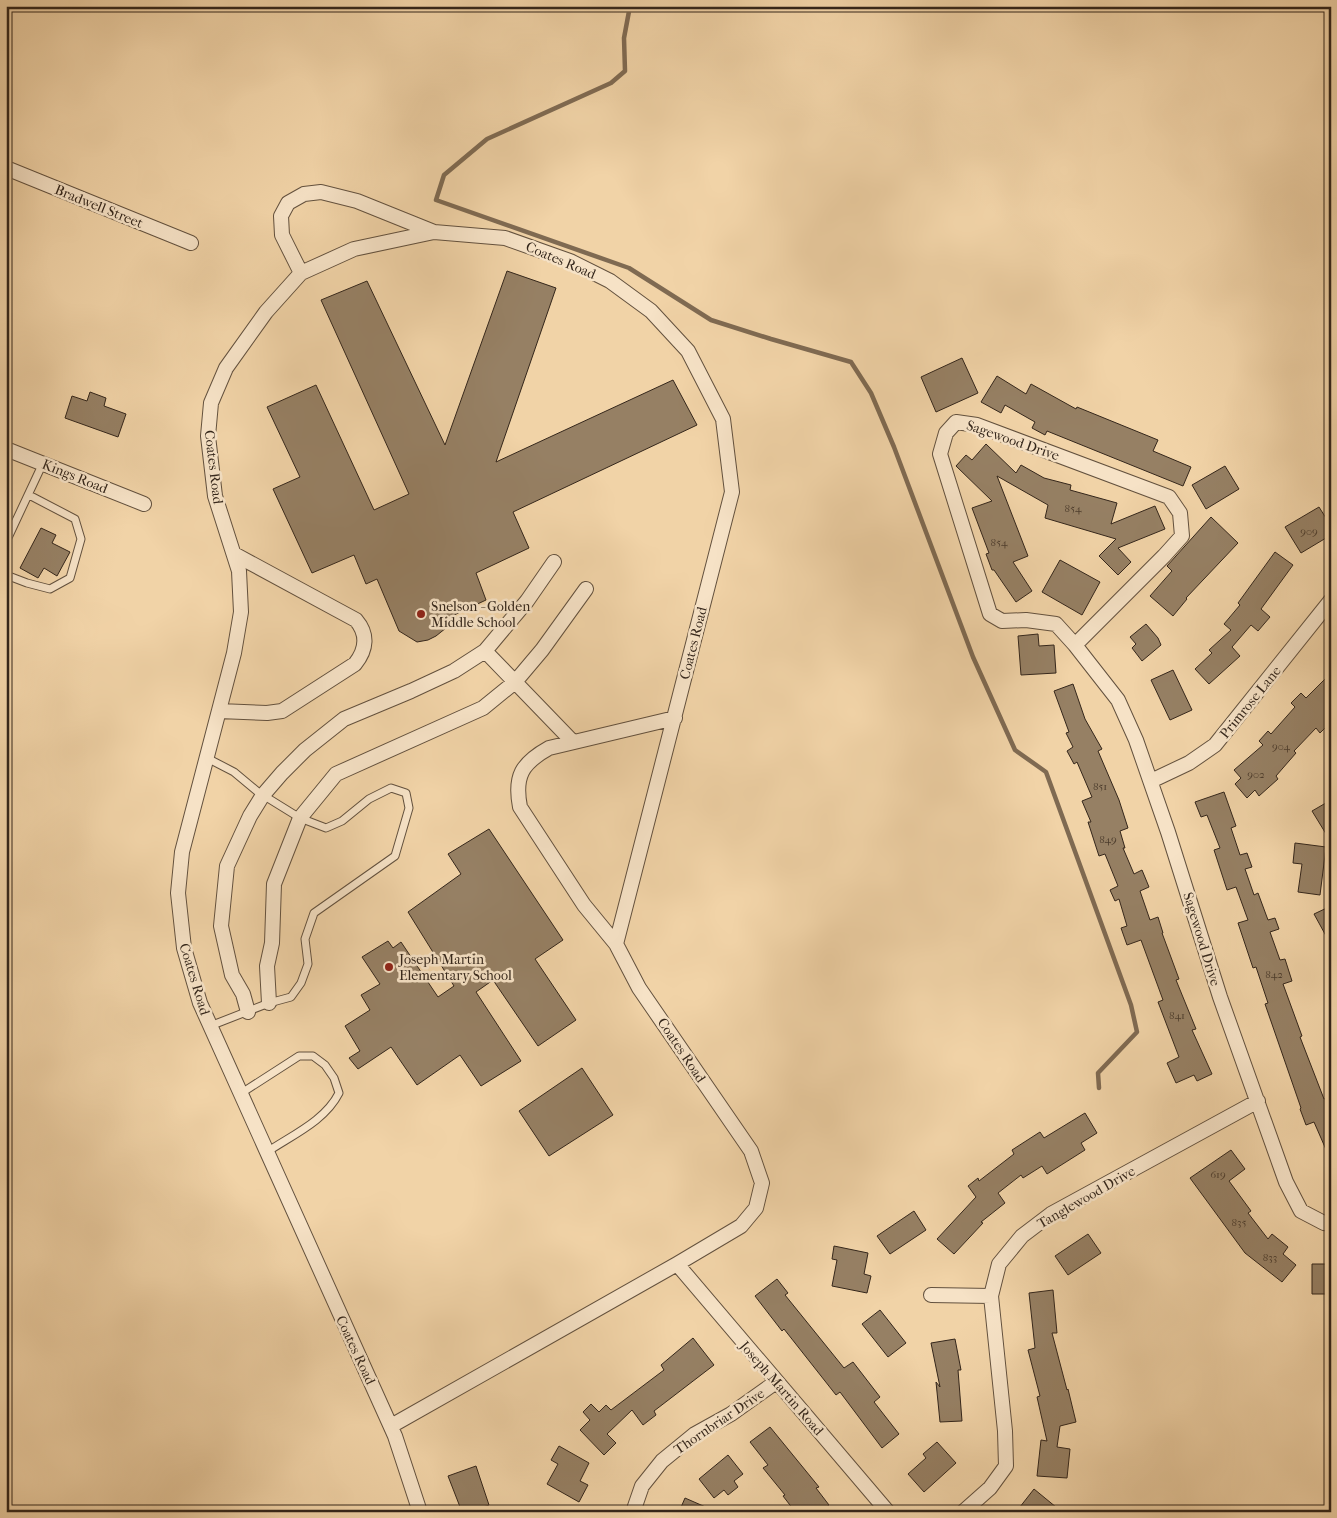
<svg xmlns="http://www.w3.org/2000/svg" width="1337" height="1518" font-family="'IM FELL French Canon',serif">
<style>
.lines{fill:none;stroke-linecap:round;stroke-linejoin:round}
.stream{stroke:#7f6a52;stroke-width:4.5}
.building{fill:#968064;stroke:#34261b}
.service-casing{stroke:#63513e;stroke-width:9}
.minor-casing{stroke:#63513e;stroke-width:16}
.service{stroke:#f6e2c6;stroke-width:7}
.minor{stroke:#f6e2c6;stroke-width:14}
.poi-dot{fill:#8f2418;stroke:#f6e2c6;stroke-width:2}
.labels{text-anchor:middle;stroke-width:5;stroke-linejoin:round;paint-order:stroke}
.number-label{font-size:11px;fill:#4c3c2d}
.street-label{font-size:14px;fill:#34261b;stroke:#f6e2c6}
.poi-label{font-size:14px;fill:#34261b;stroke:#f6e2c6;text-anchor:start}
</style>
<rect width="100%" height="100%" fill="#f1d3a7"/>
<filter id="stains"><feTurbulence type="fractalNoise" baseFrequency=".004" numOctaves="4"/><feColorMatrix values="0 0 0 0 .2 0 0 0 0 .09 0 0 0 0 .02 0 0 0 .5 -.17"/></filter>
<radialGradient id="worn" r=".72"><stop offset=".6" stop-color="#630" stop-opacity="0"/><stop offset="1" stop-color="#630" stop-opacity=".3"/></radialGradient>
<g class="lines">
<path class="stream" d="M630,6L624,38L625,71L611,83L487,139L444,175L436,200L629,268L711,320L771,339L851,362L871,393L894,447L973,657L1015,750L1046,772L1131,1005L1137,1032L1098,1073L1099,1088"/>
</g>
<path class="building" d="M507,271L556,288L496,462L673,380L697,425L513,512L529,548L476,573L486,600L452,616L446,628L436,636L428,640L417,642L399,631L377,579L366,584L354,555L312,573L273,489L300,477L267,407L316,385L374,510L409,494L321,300L367,281L445,445Z
M962,358L978,393L936,412L921,377Z
M997,376L1026,394L1031,384L1076,409L1077,407L1158,440L1153,451L1191,467L1183,486L1047,431L1045,435L1032,428L1035,422L1005,405L1001,413L981,402Z
M90,392L106,398L104,406L126,414L118,437L65,418L72,396L87,401Z
M986,444L1016,473L1021,465L1044,478L1071,485L1070,490L1117,503L1111,524L1155,506L1165,529L1118,548L1131,562L1118,575L1099,556L1116,539L1045,518L1048,505L997,476L1028,556L1013,562L1032,591L1016,602L994,570H992L986,554L989,553L972,508L992,501L956,466L966,455L972,460Z
M1225,466L1239,489L1206,509L1192,485Z
M1319,507L1331,526V535L1301,553L1285,527Z
M1211,517L1238,543L1186,598L1187,599L1173,616L1150,596L1172,571L1167,566Z
M41,528L56,535L52,543L70,552L57,576L44,568L38,578L20,568Z
M1275,552L1293,565L1261,609L1270,617L1258,631L1251,625L1232,647L1240,656L1209,684L1195,669L1212,653L1209,650L1231,630L1224,624L1240,605L1238,603Z
M1060,560L1100,582L1082,615L1042,592Z
M1146,624L1158,638L1161,645L1142,661L1132,648L1136,644L1130,637Z
M1038,634L1039,646L1054,645L1056,673L1021,675L1018,636Z
M1173,670L1192,710L1170,720L1151,680Z
M1331,673V722L1320,733L1316,728L1294,751L1296,753L1276,776L1278,779L1259,796L1255,790L1247,798L1235,784L1241,778L1234,770L1263,745L1259,741L1268,731L1271,734L1295,707L1291,703L1301,693L1306,698Z
M1073,684L1085,719L1102,749L1098,751L1119,800L1128,828L1120,831L1125,848H1123L1134,874L1142,870L1149,887L1140,891L1150,920L1158,917L1163,933H1162L1179,979L1176,980L1196,1029L1192,1030L1212,1074L1197,1081L1194,1075L1176,1083L1167,1063L1179,1057L1158,1002L1163,1000L1141,940L1127,945L1121,928L1127,926L1119,899L1115,901L1110,890L1118,886L1105,854L1099,856L1088,822H1091L1082,801L1092,797L1077,762L1074,764L1067,751L1073,747L1066,733L1069,732L1054,691Z
M1224,792L1236,826L1231,828L1240,855L1247,853L1252,867L1245,869L1254,895L1258,893L1268,920L1275,918L1279,929L1270,932L1280,960L1285,959L1292,981L1283,984L1302,1036L1300,1037L1324,1099L1331,1096V1161L1314,1122L1306,1125L1300,1109L1301,1108L1265,1004L1268,1003L1256,967L1253,968L1238,923L1248,920L1236,887L1227,890L1214,850L1220,848L1207,815L1201,817L1195,802Z
M1331,800V842L1312,811Z
M489,829L563,940L535,959L576,1020L538,1046L493,980L476,992L521,1061L481,1086L460,1055L417,1085L391,1047L358,1069L349,1058L360,1051L345,1026L370,1010L361,995L380,984L362,957L388,941L393,948L401,942L438,997L454,986L408,912L461,874L448,854Z
M1295,843L1326,847L1320,895L1298,892L1302,864L1293,863Z
M1331,906V945L1314,914Z
M582,1068L613,1115L549,1156L519,1111Z
M1085,1113L1097,1133L1081,1143L1085,1150L1047,1174L1042,1166L1023,1178L1021,1175L998,1193L1005,1203L981,1222L983,1223L954,1254L937,1239L976,1197L968,1186L978,1178L979,1181L1014,1154L1012,1150L1040,1132L1044,1138Z
M1231,1150L1245,1169L1229,1181L1251,1211L1248,1213L1268,1239L1272,1234L1288,1247L1283,1254L1296,1265L1282,1282L1245,1253L1190,1178Z
M914,1211L926,1230L890,1254L877,1236Z
M1088,1234L1101,1253L1068,1275L1055,1256Z
M834,1246L868,1253L864,1274L871,1276L867,1293L832,1286L837,1260L832,1259Z
M1312,1264H1331V1294H1312Z
M777,1279L788,1293L785,1295L844,1368L853,1362L880,1397L874,1402L899,1434L882,1448L840,1392L836,1395L784,1329L782,1331L755,1296Z
M1053,1290L1057,1333H1052L1067,1390L1068,1389L1076,1422L1060,1426L1057,1447L1070,1449L1067,1478L1037,1476L1041,1440L1047,1441L1037,1397L1040,1396L1028,1350L1035,1348L1029,1293Z
M880,1310L906,1343L888,1357L862,1324Z
M693,1338L714,1365L654,1411L656,1415L643,1425L632,1410L607,1434L616,1443L604,1455L580,1430L590,1420L583,1412L591,1404L599,1412L606,1405L611,1410L664,1370L661,1365Z
M955,1339L961,1370H958L962,1421L940,1422L936,1382L940,1387L931,1343Z
M770,1427L819,1487L816,1488L829,1505L820,1512H800L796,1506L793,1509L783,1496L785,1495L763,1468L768,1465L750,1442Z
M937,1442L956,1463L924,1492L908,1474L926,1458L923,1454Z
M559,1446L589,1463L580,1481L588,1485L579,1502L547,1484L558,1464L551,1460Z
M728,1455L743,1474L734,1481L738,1487L728,1495L724,1490L714,1498L699,1479Z
M476,1466L489,1505L470,1512H462L448,1476Z
M1034,1489L1062,1512H1016Z
M685,1498L717,1512H679Z"/>
<g class="lines">
<g class="service-casing">
<path id="service" d="M6,542L43,463
M6,575L27,583L50,589L70,578L81,539L75,519L29,495
M207,758L234,772L258,792L300,818L326,828L342,821L369,799L391,788L406,793L409,808L395,856L314,913L305,939L308,964L301,983L291,997L269,1003L210,1026
M240,1094L299,1056H313L325,1065L334,1078L339,1093C325,1121 292,1135 267,1152"/>
</g>
<g class="minor-casing">
<path id="minor" d="M6,168L191,243
M301,273L282,235L281,216L288,203L304,194L321,192L357,201L434,232
M6,449L144,504
M1075,645L1164,556L1182,536L1180,513L1169,497L977,425L956,422L946,433L940,454L990,614L1002,621L1026,620L1056,624L1075,645L1118,700L1136,740L1168,832L1220,997L1286,1182L1301,1211L1324,1223L1331,1224
M485,651L573,742
M219,711L267,713L282,711L355,664C367,649 368,634 356,620L234,554
M1151,781L1189,763L1215,745L1331,600
M616,944L584,905L520,807C514,776 522,763 549,748L675,718
M269,1003L267,966L272,943L274,884L300,818L336,774L483,708L515,682L542,650L586,589
M248,1012L243,994L232,975L221,926L227,866L250,816L263,795L282,773L305,750L344,719L411,691L454,671L485,651L527,601L554,562
M677,1264L888,1512
M931,1295L991,1296
M391,1426L677,1264L741,1226L756,1208L762,1183L751,1151L639,988L616,944L732,492L723,419L688,351L651,311L610,281L570,261L505,238L434,232L354,249L301,273L266,312L226,368L211,403L208,436L215,496L239,571L241,612L234,653L182,852L178,893L184,948L200,1003L395,1436L420,1512
M633,1512L642,1486L662,1461L695,1434L731,1414L776,1382
M963,1512L990,1488L1006,1466L1005,1431L991,1296L999,1264L1022,1236L1051,1214L1258,1101"/>
</g>
<use href="#service" class="service"/>
<use href="#minor" class="minor"/>
</g>
<g class="poi-dot">
<circle cx="421" cy="614" r="5"/>
<circle cx="389" cy="967" r="5"/>
</g>
<g class="labels">
<g class="number-label">
<text x="1073" y="512">854</text>
<text x="1309" y="535">909</text>
<text x="999" y="546">854</text>
<text x="1281" y="750">904</text>
<text x="1256" y="778">902</text>
<text x="1100" y="790">851</text>
<text x="1108" y="843">849</text>
<text x="1274" y="978">842</text>
<text x="1177" y="1019">841</text>
<text x="1218" y="1178">619</text>
<text x="1239" y="1226">835</text>
<text x="1270" y="1261">833</text>
</g>
<g class="street-label">
<text transform="translate(99 206) rotate(22)" y="5">Bradwell Street</text>
<text transform="translate(561 260) rotate(23)" y="5">Coates Road</text>
<text transform="translate(1013 440) rotate(19)" y="5">Sagewood Drive</text>
<text transform="translate(214 467) rotate(83)" y="5">Coates Road</text>
<text transform="translate(75 476) rotate(22)" y="5">Kings Road</text>
<text transform="translate(693 643) rotate(-76)" y="5">Coates Road</text>
<text transform="translate(1250 702) rotate(-51)" y="5">Primrose Lane</text>
<text transform="translate(1202 939) rotate(73)" y="5">Sagewood Drive</text>
<text transform="translate(195 979) rotate(73)" y="5">Coates Road</text>
<text transform="translate(682 1050) rotate(56)" y="5">Coates Road</text>
<text transform="translate(1086 1197) rotate(-30)" y="5">Tanglewood Drive</text>
<text transform="translate(356 1350) rotate(65)" y="5">Coates Road</text>
<text transform="translate(782 1388) rotate(49)" y="5">Joseph Martin Road</text>
<text transform="translate(719 1421) rotate(-34)" y="5">Thornbriar Drive</text>
</g>
<g class="poi-label">
<text x="431" y="611">Snelson - Golden<tspan x="431" dy="16">Middle School</tspan></text>
<text x="399" y="964">Joseph Martin<tspan x="399" dy="16">Elementary School</tspan></text>
</g>
</g>
<rect width="1337" height="1518" fill="none" stroke="#f1d3a7" stroke-width="25"/>
<rect x="8" y="8" width="1322" height="1503" fill="none" stroke="#34261b" stroke-width="2.5"/>
<rect x="12" y="12" width="1312" height="1493" fill="none" stroke="#34261b"/>
<rect width="100%" height="100%" filter="url(#stains)"/>
<rect width="100%" height="100%" fill="url(#worn)"/>
</svg>
